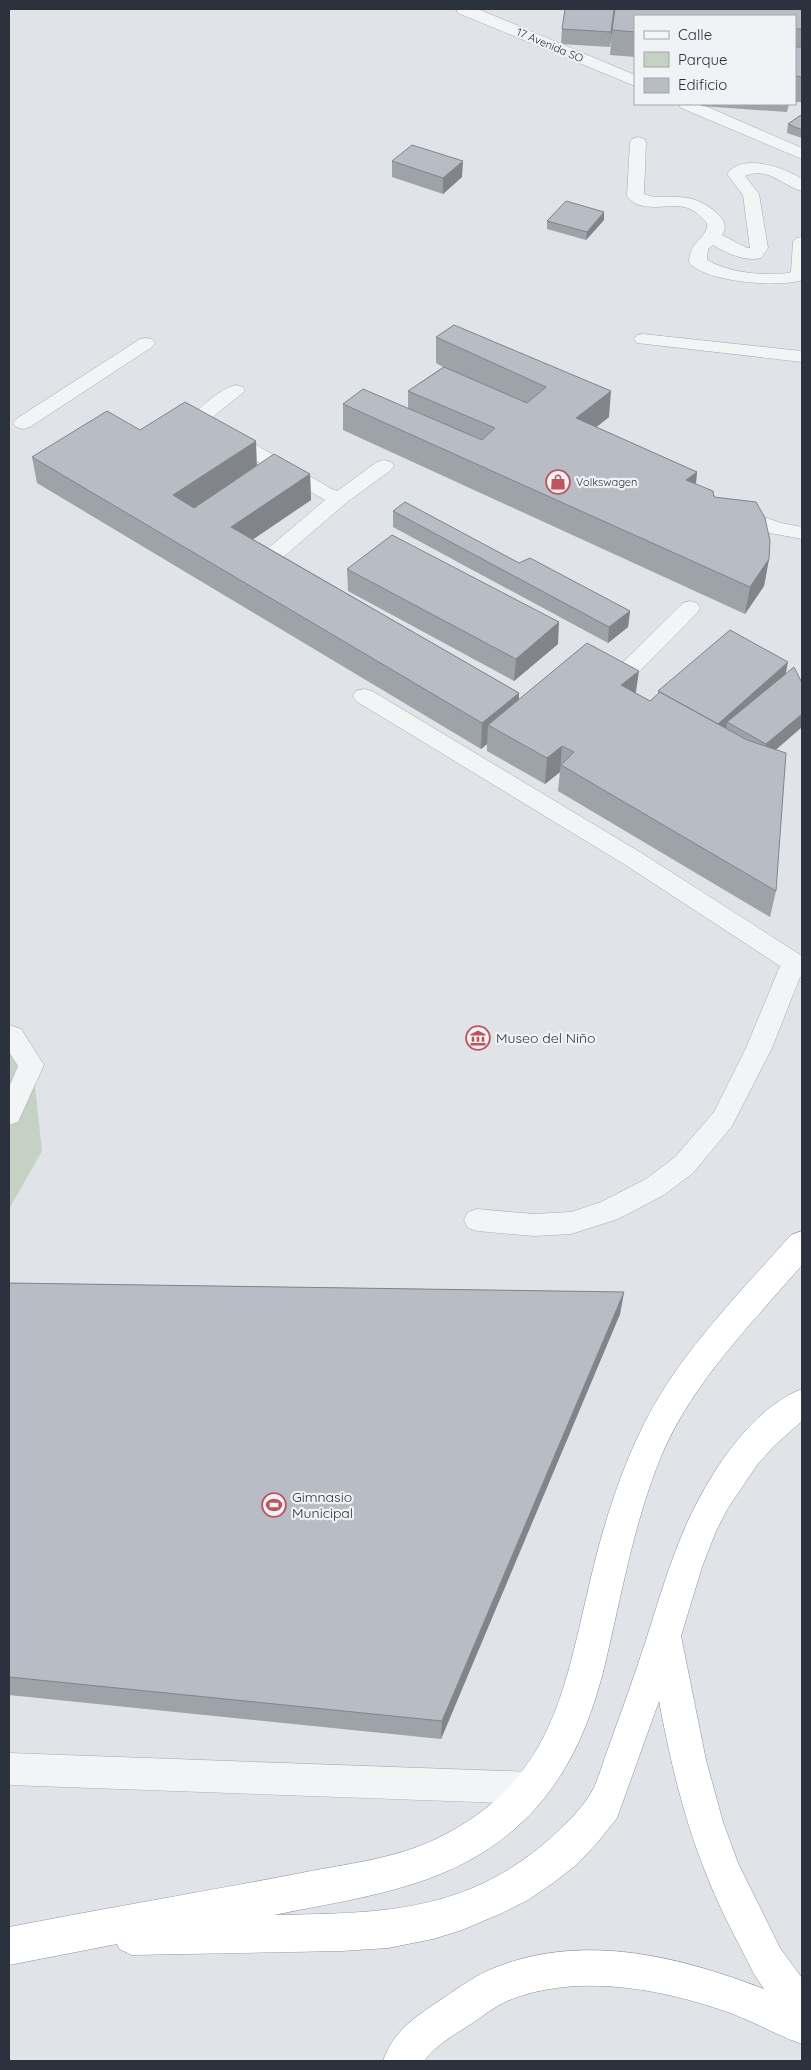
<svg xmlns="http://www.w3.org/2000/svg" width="811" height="2070" font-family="Quicksand,sans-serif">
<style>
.green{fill:#c5d1c3}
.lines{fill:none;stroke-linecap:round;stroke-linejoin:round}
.service-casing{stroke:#a6aab1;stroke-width:1}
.minor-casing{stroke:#a6aab1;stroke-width:1}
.trunk-casing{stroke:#8a909d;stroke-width:1}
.service{fill:#f3f4f6;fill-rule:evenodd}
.minor{fill:#f3f4f6;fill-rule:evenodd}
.trunk{fill:#fff;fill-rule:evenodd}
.wall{fill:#9ea2a9}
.shaded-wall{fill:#818489}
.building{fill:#b8bcc4;stroke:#818489}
.labels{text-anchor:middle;stroke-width:4.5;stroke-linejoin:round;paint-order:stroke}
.far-street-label{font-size:11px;fill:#2b313d;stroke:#f0f2f5}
.far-poi-label{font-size:11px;fill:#2b313d;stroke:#f0f2f5;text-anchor:start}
.poi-label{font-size:14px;fill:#2b313d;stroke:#f0f2f5;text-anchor:start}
</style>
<rect width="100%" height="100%" fill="#e0e3e8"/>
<path class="green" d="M9,1049L32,1059L42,1151L9,1209Z"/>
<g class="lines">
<g class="service-casing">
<path id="service" d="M638,137L644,139L646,142L644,194C652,198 661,197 671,197C690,196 704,201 718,214C725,221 727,227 722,235L747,248H750L743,195L727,174C742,152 785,168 802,179V191C782,186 768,166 745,176L759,194L768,248L761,258C745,262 726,253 713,245L708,249L707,260C730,273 763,276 789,273L791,272L793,242L796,238L802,237V280C780,288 703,282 689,262C689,241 709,237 707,223C702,218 696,211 688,208C670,202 640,215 627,196L630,142L632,139Z
M643,334L802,351V362L637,343L634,339L637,335Z
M146,338L152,339L155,343L152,347L30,427L23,429L16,427L13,423L16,419L140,339Z
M236,385L243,387L245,391L214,416L213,420L332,489L337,491L377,462L384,460L391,462L394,466L391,470L346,503L273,566L266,568L259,566L256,561L259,556L325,500L197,427L193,417C202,404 221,389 236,385Z
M736,507L781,523L802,527V539L770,533L729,517L726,513L729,509Z
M690,601L697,603L700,608L697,613L629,682L621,684L613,682L610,677L613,672L683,603Z
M364,689L372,691L643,854L802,956V977H800L772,1048L732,1126L693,1173L664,1195L618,1219L571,1234L534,1236L477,1231L468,1228L464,1220L468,1212L477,1209L534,1214L571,1212L601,1202L646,1179L675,1157L714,1112L746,1048L780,966L627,866L356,701L353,696L356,691Z
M9,1025L21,1029L44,1065L18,1122L9,1125V1087L18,1066L9,1052Z
M9,1753L533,1772L544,1777L549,1788L544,1799L533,1804L9,1785Z"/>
</g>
<g class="minor-casing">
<path id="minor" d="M456,9H478L635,75V86L458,13Z
M678,104H701L802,148V159L681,108Z"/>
</g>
<g class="trunk-casing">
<path id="trunk" d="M802,1231V1265C752,1323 693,1382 662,1454C634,1521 622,1593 605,1664C579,1773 526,1847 416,1883C370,1898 322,1905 274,1915C375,1913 458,1914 540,1847C558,1832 579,1813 591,1793C599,1779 603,1761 609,1746C622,1710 635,1674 647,1637C665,1580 681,1524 714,1473C734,1441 765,1403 802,1389V1421L774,1446L757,1465L728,1508L716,1531L702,1567L681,1636L706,1760L723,1822L738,1863L780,1948L802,1978V2044C779,2036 756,2023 733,2014C664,1989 577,1972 507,2001C494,2007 483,2016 471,2024C454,2035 437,2044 424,2061H383C394,2029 418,2015 445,1997C458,1988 472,1978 487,1971C577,1931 676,1955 764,1989L754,1974C737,1940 718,1906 705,1871C683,1816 670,1759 659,1701L617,1818L597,1843L576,1865L553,1883L528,1900L502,1913L462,1930L433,1939L388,1948L341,1951L132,1955L119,1949L117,1944L9,1965V1927C106,1908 204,1892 301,1873C345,1864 395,1859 436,1839C558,1780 565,1682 594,1565C606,1517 621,1471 642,1428C678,1354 738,1295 791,1235Z"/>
</g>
<use href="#service" class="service"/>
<use href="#minor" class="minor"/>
<use href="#trunk" class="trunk"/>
</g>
<path class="wall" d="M565,9H615L612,30L615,9H802V102H795V16H635V57L610,55L612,30L610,47L561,44L562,29Z
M701,104H789L787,112L701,106Z
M802,115V138L787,133L788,124Z
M392,161L462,177L443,194L392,177Z
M604,220L586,240L547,229V221Z
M454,325L609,417L596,427L697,472L696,484L714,497L769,559L764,586L745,614L343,430V404L408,408V391L443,367L436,363V337Z
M140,430L257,465L310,474L311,500L253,539L519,693V699L636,693L650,701L658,694V691L786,674L802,727L776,750V891L770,917L558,791L560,772L545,784L487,751V744L481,749L37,483L32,457Z
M393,511L519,563L630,611L628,627L608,643L393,527Z
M347,569L558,644L514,681L348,591Z
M9,1283L624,1292L620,1314L441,1739L9,1695Z"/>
<path class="shaded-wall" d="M614,9H615L610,47L611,32Z
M463,161L462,177L443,194V178Z
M604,212V220L586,240L587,232Z
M611,391L609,417L574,445L576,418Z
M256,441L257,468L175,522L173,495Z
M697,472L694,498L686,480Z
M310,474L311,500L233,553L231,527Z
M769,559L764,586L745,614L750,587Z
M630,611L628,627L608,643L609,627Z
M559,622L558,644L514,681L516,659Z
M788,662L785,678L727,722L726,731L718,724Z
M639,671L635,698L621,685Z
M519,693L518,720L488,725L487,744L481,749L482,723Z
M802,714V727L763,760L766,744Z
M562,746L560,772L545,784L547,758Z
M624,1292L620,1314L441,1739L442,1721Z"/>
<path class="building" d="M565,9H614L611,32L562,29Z
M615,9H802V29H795V16H635V32L612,30Z
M795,47H802V77L795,76Z
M801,115H802V130L788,124Z
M412,145L463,161L443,178L392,161Z
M566,201L604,212L587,232L547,221Z
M454,325L611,391L576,418L697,472L686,480L713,491L714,497L756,502L765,518L770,541L769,559L750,587L343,404L363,389L482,440L495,428L408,391L444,367L527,403L546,387L436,337Z
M185,402L256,441L173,495L194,508L274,454L310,474L231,527L519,693L482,723L32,457L107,411L140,430Z
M405,502L519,563L530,558L630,611L609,627L393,511Z
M392,535L559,622L516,659L347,569Z
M730,630L788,662L718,724L658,691Z
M587,643L639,671L621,685L650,701L660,692L747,740L786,753L776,891L561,765L574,752L562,746L547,758L488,725Z
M794,667L802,683V714L766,744L727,722Z
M9,1283L624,1292L442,1721L9,1677Z"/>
<defs>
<g id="shop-ring" transform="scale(1.25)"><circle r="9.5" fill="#f0f2f5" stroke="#bf535e" stroke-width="1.5"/><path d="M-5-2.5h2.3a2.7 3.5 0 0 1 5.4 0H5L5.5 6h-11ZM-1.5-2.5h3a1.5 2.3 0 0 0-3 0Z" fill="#bf535e"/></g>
<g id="museum-ring" transform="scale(1.25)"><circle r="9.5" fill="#f0f2f5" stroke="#bf535e" stroke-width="1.5"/><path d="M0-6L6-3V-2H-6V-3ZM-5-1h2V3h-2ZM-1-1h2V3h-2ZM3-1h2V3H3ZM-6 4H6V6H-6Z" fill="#bf535e"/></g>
<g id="stadium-ring" transform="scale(1.25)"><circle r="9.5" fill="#f0f2f5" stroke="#bf535e" stroke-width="1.5"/><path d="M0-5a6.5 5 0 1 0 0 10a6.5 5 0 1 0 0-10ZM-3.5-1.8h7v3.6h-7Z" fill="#bf535e"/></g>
</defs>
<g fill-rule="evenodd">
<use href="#shop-ring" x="558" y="482"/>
<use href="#museum-ring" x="478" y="1038"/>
<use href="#stadium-ring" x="274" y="1505"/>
</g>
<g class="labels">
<g class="far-street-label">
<text transform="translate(550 45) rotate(23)" y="4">17 Avenida SO</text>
</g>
<g class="far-poi-label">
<text x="576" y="486">Volkswagen</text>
</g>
<g class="poi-label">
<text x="496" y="1043">Museo del Niño</text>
<text x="292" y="1502">Gimnasio<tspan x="292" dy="16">Municipal</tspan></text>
</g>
</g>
<rect width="811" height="2070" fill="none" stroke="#2b313d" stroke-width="20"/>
<rect x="634" y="15" width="162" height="90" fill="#f0f2f5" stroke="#a1a5ab"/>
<rect x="644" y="31" width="25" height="8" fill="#f3f4f6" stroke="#a1a5ab"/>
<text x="678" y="40" font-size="15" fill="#2b313d">Calle</text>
<rect x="644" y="52" width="25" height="15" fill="#c5d1c3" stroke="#a1a5ab"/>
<text x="678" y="65" font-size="15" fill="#2b313d">Parque</text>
<rect x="644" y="78" width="25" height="15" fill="#b8bcc4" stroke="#a1a5ab"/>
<text x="678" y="90" font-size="15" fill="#2b313d">Edificio</text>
</svg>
